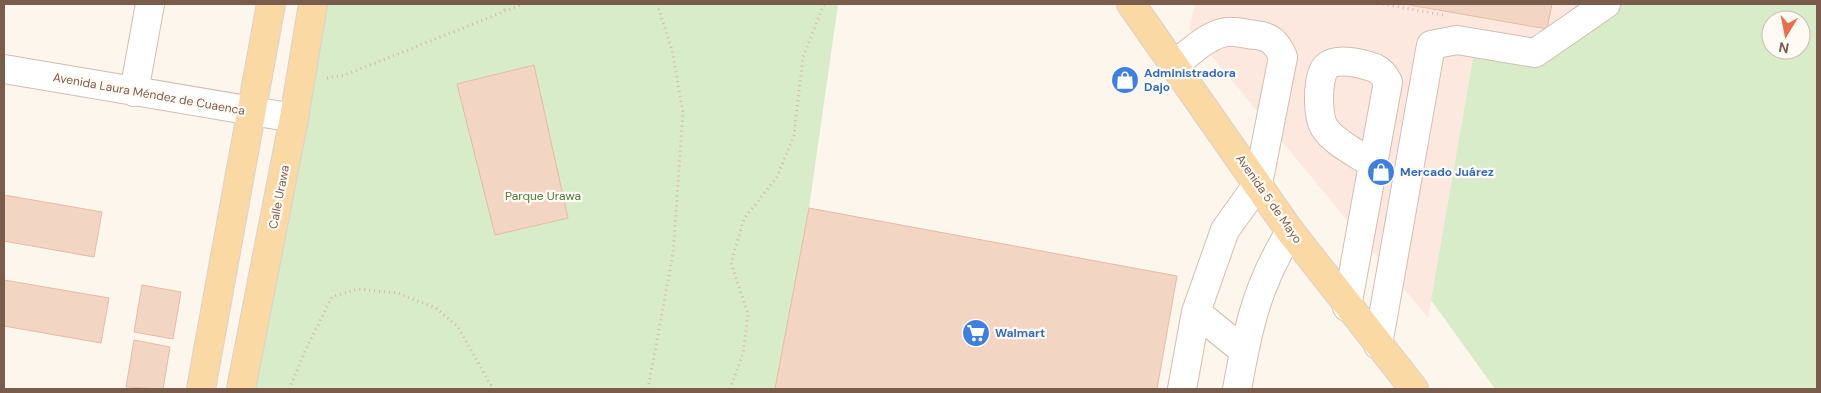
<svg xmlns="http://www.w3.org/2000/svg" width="1821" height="393" font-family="'DM Sans',sans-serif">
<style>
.commercial{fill:#fde8e0}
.green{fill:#d8ecc9;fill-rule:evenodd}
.building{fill:#f3d5c3;stroke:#e6bba3}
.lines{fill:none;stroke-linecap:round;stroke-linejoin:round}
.minor-casing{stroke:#d1beb0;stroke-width:30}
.major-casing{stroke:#dad1cd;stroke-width:30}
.path{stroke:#d9b8a5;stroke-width:3;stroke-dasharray:1 4;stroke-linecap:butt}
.minor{stroke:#fff;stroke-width:28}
.major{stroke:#fbd9a5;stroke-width:28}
.labels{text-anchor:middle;stroke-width:4.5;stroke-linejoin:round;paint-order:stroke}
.shop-label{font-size:12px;font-weight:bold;fill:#366cbe;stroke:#fffaf3;text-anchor:start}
.street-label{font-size:12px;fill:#7a5c4d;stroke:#fffaf3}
.park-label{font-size:12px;fill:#537a41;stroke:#fffaf3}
</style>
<rect width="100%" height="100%" fill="#fdf6ec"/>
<path class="commercial" d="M1195,4H1575L1567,50L1477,35L1428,318L1189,29Z"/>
<path class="green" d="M317,4H838L809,208L775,389H248Z
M1575,4H1817V389H1495L1431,300L1477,35L1567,50ZM1771,20H1801V50H1771Z"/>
<path class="building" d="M1404,4H1552L1547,29Z
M534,65L568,218L495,235L457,84Z
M4,195L102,212L94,257L4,241Z
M809,208L1177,276L1157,389H775Z
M4,280L109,298L101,343L4,326Z
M142,285L181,292L173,339L134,332Z
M134,340L170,347L163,389L126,387Z"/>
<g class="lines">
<g class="minor-casing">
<path id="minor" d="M1175,64C1190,53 1208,34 1227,32C1235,31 1246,34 1255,35C1270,36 1277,43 1283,57L1258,184L1225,230L1196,312L1182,389
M4,69L294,118
M134,92L150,4
M1347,307L1388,82C1385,76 1381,71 1375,68C1364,64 1336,56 1326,67C1317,77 1317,115 1324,127C1333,142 1358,154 1373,164
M1196,312L1244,351
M1378,345L1431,45L1457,40L1535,53L1606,4
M1237,389C1244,352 1251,311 1267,276C1273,261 1282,246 1290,231"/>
</g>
<g class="major-casing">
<path id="major" d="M1131,4L1290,231L1414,389
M201,389L271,4
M241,389L294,118L313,4"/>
</g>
<path class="path" d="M503,4L505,11
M1383,4L1443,15
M327,78L345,75L523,4
M289,389L307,347L332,297L358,289L397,293L436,308L458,327L493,389
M648,389L673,254L683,112L672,50L657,4
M730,389L743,353L748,314L731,263L744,219L777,177L794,135L803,57L824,4"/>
<use href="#minor" class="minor"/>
<use href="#major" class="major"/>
</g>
<defs>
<g id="shop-disc" transform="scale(1.4375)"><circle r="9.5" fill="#3f7fe0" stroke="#fffaf3"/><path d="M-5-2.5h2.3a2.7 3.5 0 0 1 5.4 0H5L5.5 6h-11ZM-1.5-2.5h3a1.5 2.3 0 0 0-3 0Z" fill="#fff"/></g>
<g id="supermarket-disc" transform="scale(1.4375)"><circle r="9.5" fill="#3f7fe0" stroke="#fffaf3"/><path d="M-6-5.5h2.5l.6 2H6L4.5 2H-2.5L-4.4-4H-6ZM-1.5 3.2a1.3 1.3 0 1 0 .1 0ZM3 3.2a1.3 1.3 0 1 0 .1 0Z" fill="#fff"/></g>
</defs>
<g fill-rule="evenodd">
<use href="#shop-disc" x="1125" y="80"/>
<use href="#shop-disc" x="1381" y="172"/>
<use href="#supermarket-disc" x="976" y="333"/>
</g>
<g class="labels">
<g class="shop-label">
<text x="1144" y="77">Administradora<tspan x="1144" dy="14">Dajo</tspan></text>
<text x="1400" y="176">Mercado Juárez</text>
<text x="995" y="337">Walmart</text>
</g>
<g class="street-label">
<text transform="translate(149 94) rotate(10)" y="4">Avenida Laura Méndez de Cuaenca</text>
<text transform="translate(279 197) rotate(-79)" y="4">Calle Urawa</text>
<text transform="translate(1269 199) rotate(55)" y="4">Avenida 5 de Mayo</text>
</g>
<g class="park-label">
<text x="543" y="200">Parque Urawa</text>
</g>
</g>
<rect width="1821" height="393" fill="none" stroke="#7a5c4d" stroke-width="10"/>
<g transform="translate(1786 35) rotate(190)"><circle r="24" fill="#fffaf3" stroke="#cabbb1"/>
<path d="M0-4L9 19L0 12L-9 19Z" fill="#e76f51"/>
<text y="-8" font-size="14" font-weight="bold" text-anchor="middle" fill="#7a5c4d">N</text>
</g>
</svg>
